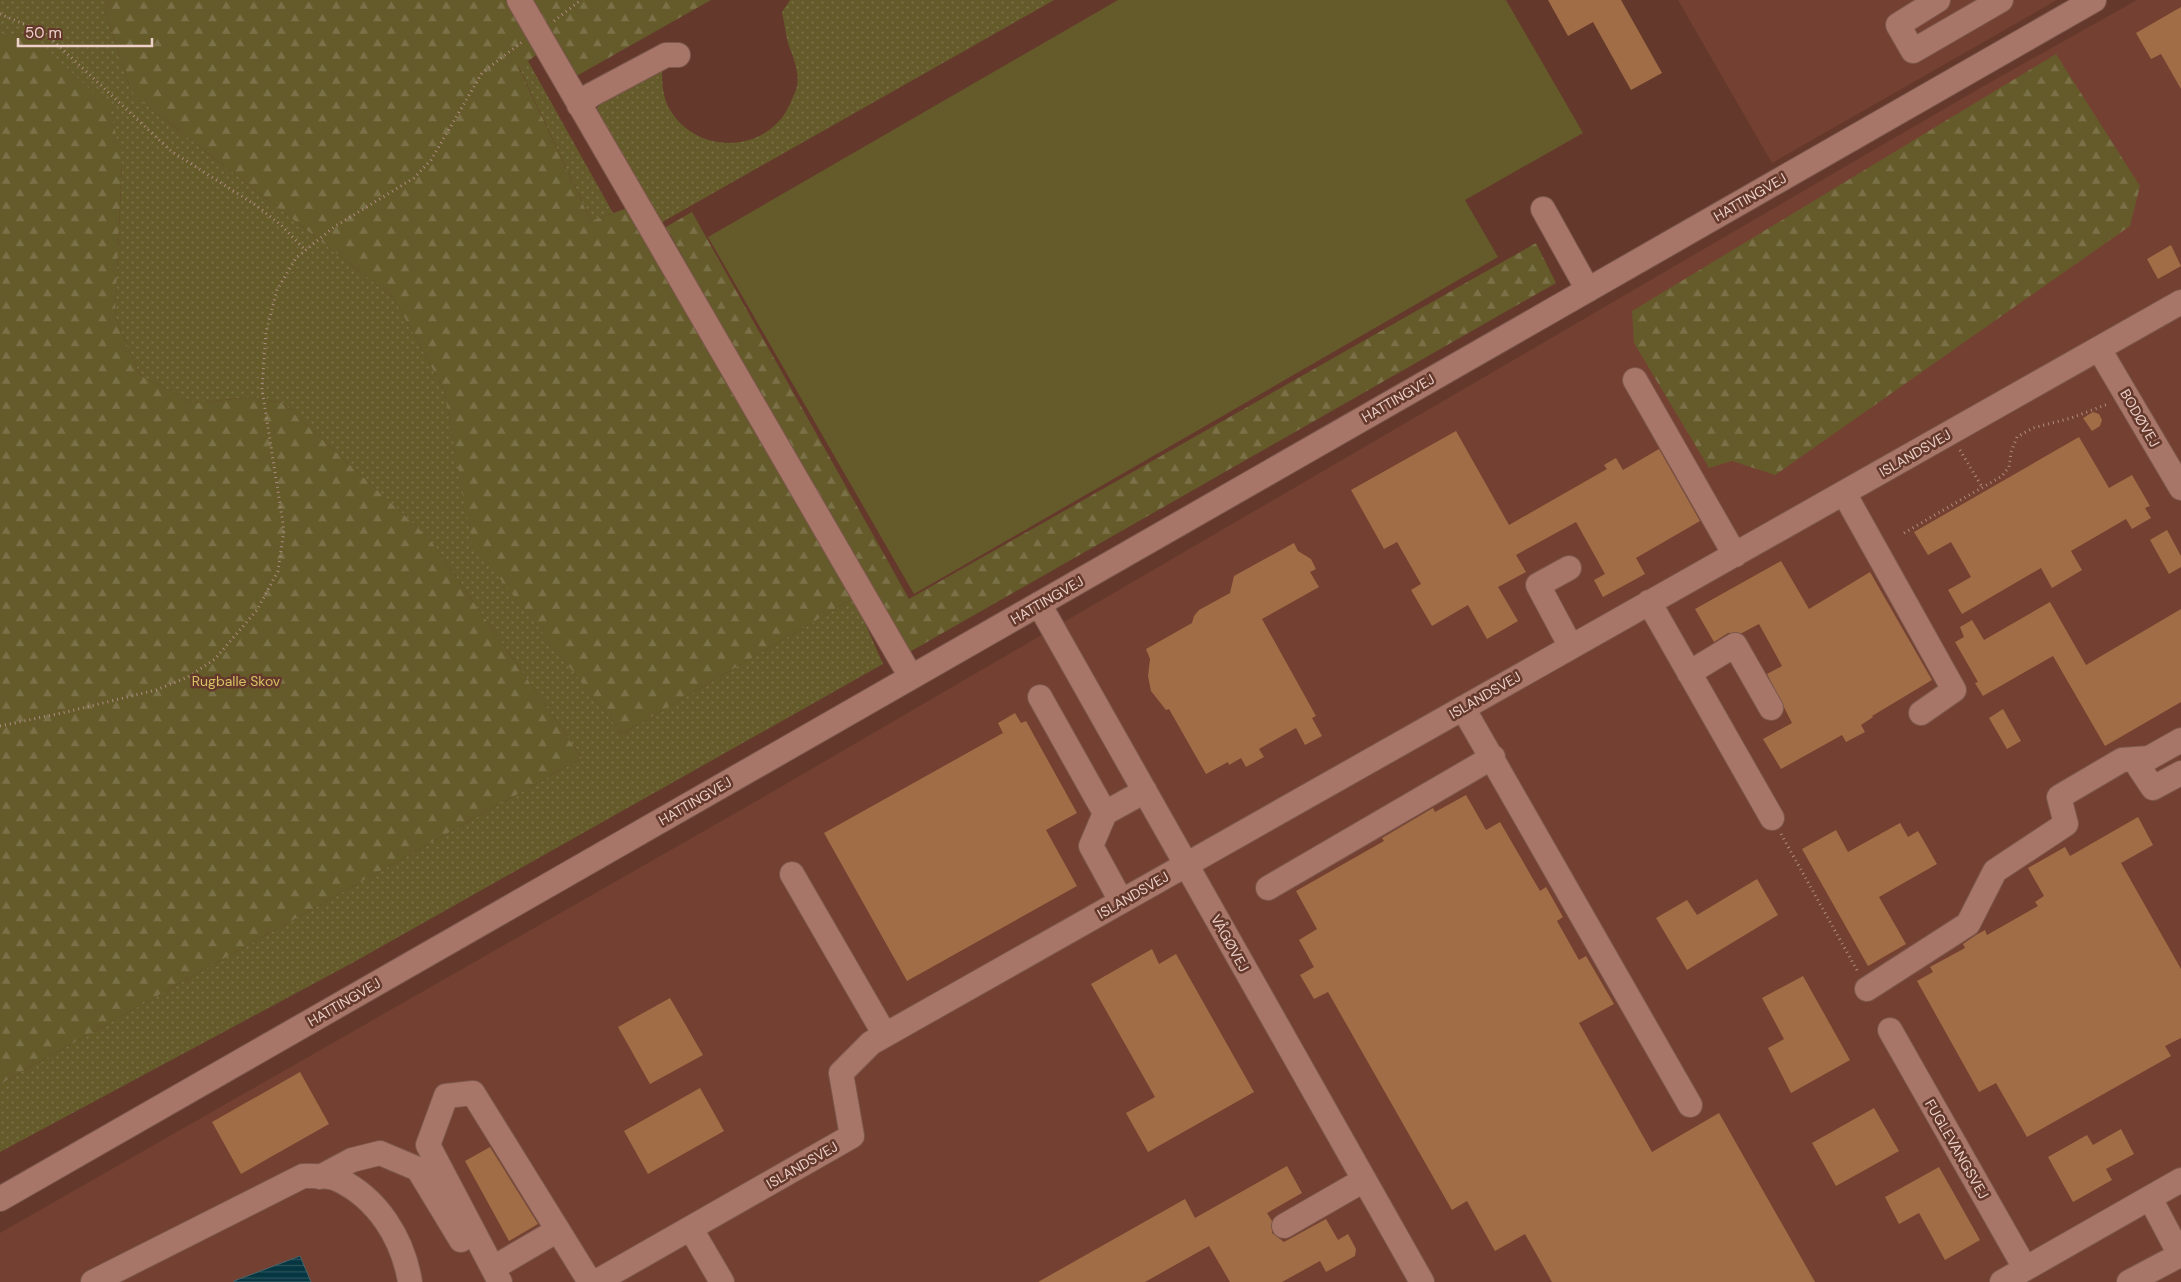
<svg xmlns="http://www.w3.org/2000/svg" width="2181" height="1282" font-family="'DM Sans',sans-serif">
<style>
.built{fill:#744031}
.grass{fill:url(#grass-dots)}
.forest{fill:url(#forest-firs)}
.pitch{fill:#655a2a}
.water{fill:url(#water-rules);stroke:#4b646a}
.building{fill:#a16d46}
.lines{fill:none;stroke-linecap:round;stroke-linejoin:round}
.minor-casing{stroke:#7c584d;stroke-width:26}
.path{stroke:#af8c82;stroke-width:3;stroke-dasharray:1 4;stroke-linecap:butt}
.minor{stroke:#a87668;stroke-width:24}
.labels{text-anchor:middle;stroke-width:5;stroke-linejoin:round;paint-order:stroke}
.street-label{font-size:14px;fill:#edd1c9;stroke:#64392c}
.park-label{font-size:14px;fill:#d6c165;stroke:#64392c}
</style>
<defs>
<pattern id="grass-dots" width="8" height="8" patternUnits="userSpaceOnUse" patternTransform="scale(1.25)"><rect width="8" height="8" fill="#655a2a"/><path d="M2 2h.1M6 6h.1" fill="none" stroke="#7b7148" stroke-width="1.8" stroke-linecap="round"/></pattern>
<pattern id="forest-firs" width="22" height="20" patternUnits="userSpaceOnUse" patternTransform="scale(1.25)"><rect width="22" height="20" fill="#655a2a"/><path d="M5 1l3.5 6h-7zM16 11l3.5 6h-7z" fill="#7b7148"/></pattern>
<pattern id="water-rules" width="6" height="5" patternUnits="userSpaceOnUse" patternTransform="scale(1.25)"><rect width="6" height="5" fill="#063641"/><path d="M0 2.5h6" fill="none" stroke="#2b525b"/></pattern>
</defs>
<rect width="100%" height="100%" fill="#64392c"/>
<path class="built" d="M1678,0H2057L1772,163Z
M2137,0H2181V1282H0V1233L767,795L1982,87Z"/>
<path class="grass" d="M0,0H110L105,11L132,94L394,298L444,390L473,543L622,734L854,598L883,664L354,962L0,1152V1084L582,758L429,538L283,403L253,397L194,403L140,375L115,317L122,162L33,36L0,33Z
M790,0H1054L657,225L594,116L602,99L662,70C662,84 663,101 672,113C701,156 769,152 790,104C792,98 796,92 797,86C800,68 791,55 787,39C785,30 784,21 782,12Z
M528,61L613,213L591,221L519,67Z"/>
<path class="forest" d="M110,0H509L539,53L519,68L591,221L630,207L854,598L622,734L472,543L444,390L394,298L132,94L105,11Z
M530,0H711L573,78Z
M0,33L33,36L110,108L122,162L115,317L140,375L194,403L253,397L283,403L429,538L582,758L0,1084Z
M2056,54L2140,186L2130,226L1775,475L1732,461L1709,468L1634,343L1632,311Z
M692,212L909,599L1536,243L1556,283L906,654L666,227Z"/>
<path class="pitch" d="M1118,0H1506L1583,133L1465,200L1498,257L914,594L708,237Z"/>
<path class="water" d="M300,1256L311,1282H234V1281Z"/>
<path class="building" d="M1548,0H1621L1662,73L1631,90L1593,22L1568,36Z
M2181,7V89L2161,54L2151,59L2136,33Z
M2171,245L2181,266L2158,279L2147,259Z
M2093,412L2099,414L2102,420L2100,426L2092,431L2083,418Z
M1456,431L1509,525L1607,469L1604,465L1616,458L1623,470L1659,449L1700,521L1636,558L1645,574L1603,597L1594,580L1605,574L1576,522L1516,555L1526,572L1498,587L1518,621L1487,639L1468,605L1432,626L1411,590L1421,584L1397,542L1384,549L1351,490Z
M2079,437L2109,488L2132,475L2150,506L2145,508L2151,518L2132,529L2126,519L2071,551L2082,570L2052,588L2041,568L1962,614L1948,590L1971,577L1951,542L1928,555L1914,532Z
M2167,530L2181,556V567L2169,574L2150,540Z
M1294,543L1298,551L1311,559L1316,569L1310,572L1319,587L1262,619L1316,716L1312,718L1322,736L1305,745L1296,728L1259,749L1264,757L1246,767L1241,758L1229,765L1228,762L1206,774L1169,709L1166,710L1151,691L1148,676L1150,659L1146,649L1192,623L1194,616L1199,610L1230,593L1234,576Z
M1781,561L1809,609L1870,572L1932,680L1872,716L1873,717L1861,725L1865,732L1846,742L1842,735L1781,769L1763,739L1792,723L1767,674L1782,666L1759,624L1742,633H1728L1714,642L1695,609Z
M2050,602L2086,665L2181,609V702L2105,746L2053,656L1983,696L1975,683L1978,682L1955,642L1964,637L1960,627L1972,620L1984,640Z
M2003,709L2021,741L2007,749L1989,718Z
M1015,713L1021,723L1026,721L1077,813L1046,830L1077,886L907,981L824,833L1003,733L998,723Z
M1466,795L1486,830L1500,822L1540,891L1546,887L1563,917L1557,921L1579,960L1586,956L1614,1004L1579,1023L1652,1152L1719,1113L1815,1282H1552L1525,1234L1495,1251L1467,1201L1452,1210L1328,992L1314,999L1300,975L1314,967L1299,940L1317,929L1296,891L1384,841L1382,838L1433,808L1435,812Z
M2138,817L2153,845L2121,863L2181,969V1038L2165,1046L2171,1056L2027,1137L1996,1083L1979,1092L1917,981L1933,972L1930,967L1965,948L1963,944L1976,935L1985,930L1987,935L2038,906L2035,902L2044,896L2028,868L2065,847L2070,856Z
M1900,823L1908,837L1918,831L1937,864L1879,897L1906,944L1868,966L1802,849L1836,830L1848,852Z
M1757,879L1778,915L1687,970L1656,918L1687,900L1697,915Z
M1152,949L1159,964L1176,954L1254,1092L1148,1152L1126,1113L1155,1097L1091,984Z
M1803,976L1850,1060L1791,1093L1768,1048L1784,1039L1762,998Z
M670,998L703,1055L650,1084L618,1027Z
M300,1072L329,1124L241,1174L212,1122Z
M700,1088L724,1131L648,1174L624,1131Z
M1874,1108L1899,1151L1836,1186L1812,1143Z
M2121,1129L2134,1154L2106,1169L2112,1180L2073,1202L2048,1157L2087,1135L2093,1145Z
M490,1147L538,1224L509,1241L465,1161Z
M1287,1166L1302,1193L1267,1213L1272,1221V1233L1284,1242L1326,1219L1338,1240L1348,1234L1356,1249L1355,1256L1326,1272L1320,1261L1282,1282H1230L1209,1246L1145,1282H1038L1185,1199L1195,1218Z
M1939,1167L1980,1240L1945,1260L1919,1213L1899,1224L1885,1197Z"/>
<g class="lines">
<g class="minor-casing">
<path id="minor" d="M519,0L911,677
M1938,0L1898,25L1913,51L2001,0
M579,105L591,95L666,55H678
M1543,209L1588,290
M2099,349L2181,488
M1635,380L1735,555
M1844,493L1954,690L1921,713
M1569,568L1538,585L1571,647
M1649,602L1772,818
M1039,604L1422,1282
M1689,673L1735,645L1771,708
M1040,697L1105,813L1091,846L1121,901
M1463,708L1690,1105
M2139,759V767L2153,788L2181,773
M1105,813L1145,791
M792,874L885,1035
M1268,888L1493,757
M1867,989L1968,924L1995,871L2066,824L2059,797L2122,760L2149,758L2181,740
M1890,1030L2025,1268
M320,1177L352,1160L380,1153L418,1169L461,1240
M0,1199L2094,0
M1284,1226L1364,1180
M691,1229L722,1282
M493,1268L558,1230
M93,1282L303,1176C313,1176 328,1175 337,1179C378,1198 403,1239 410,1282
M500,1282L428,1145L446,1096L473,1093L590,1282
M596,1282L852,1136L841,1073L871,1043L2181,302
M2002,1282L2181,1180
M2129,1282L2180,1255L2150,1198"/>
</g>
<path class="path" d="M0,14L45,33L171,151L257,206L281,225L305,250
M554,21L581,0
M1960,450L1982,487
M1904,533L2002,476L2009,467L2011,452L2017,437L2033,428L2071,418L2108,404
M0,726L62,713L156,690L188,677L215,659L257,610L278,571L284,530L262,389L266,332L277,290L296,258L334,227L414,178L431,160L482,73L522,42
M1781,834L1858,972"/>
<use href="#minor" class="minor"/>
</g>
<g class="labels">
<g class="street-label">
<text transform="translate(1750 197) rotate(-30)" y="5">HATTINGVEJ</text>
<text transform="translate(1398 398) rotate(-30)" y="5">HATTINGVEJ</text>
<text transform="translate(2140 418) rotate(60)" y="5">BODØVEJ</text>
<text transform="translate(1915 453) rotate(-30)" y="5">ISLANDSVEJ</text>
<text transform="translate(1047 600) rotate(-30)" y="5">HATTINGVEJ</text>
<text transform="translate(1485 695) rotate(-30)" y="5">ISLANDSVEJ</text>
<text transform="translate(695 801) rotate(-30)" y="5">HATTINGVEJ</text>
<text transform="translate(1133 895) rotate(-30)" y="5">ISLANDSVEJ</text>
<text transform="translate(1230 943) rotate(61)" y="5">VÅGØVEJ</text>
<text transform="translate(344 1002) rotate(-30)" y="5">HATTINGVEJ</text>
<text transform="translate(1957 1149) rotate(60)" y="5">FUGLEVANGSVEJ</text>
<text transform="translate(802 1165) rotate(-30)" y="5">ISLANDSVEJ</text>
</g>
<g class="park-label">
<text x="236" y="686">Rugballe Skov</text>
</g>
</g>
<path d="M18 38v8h134v-8" fill="none" stroke="#edd1c9" stroke-width="2.5"/>
<text x="25" y="38" font-size="15" fill="#edd1c9" stroke="#64392c" stroke-width="4" paint-order="stroke">50 m</text>
</svg>
